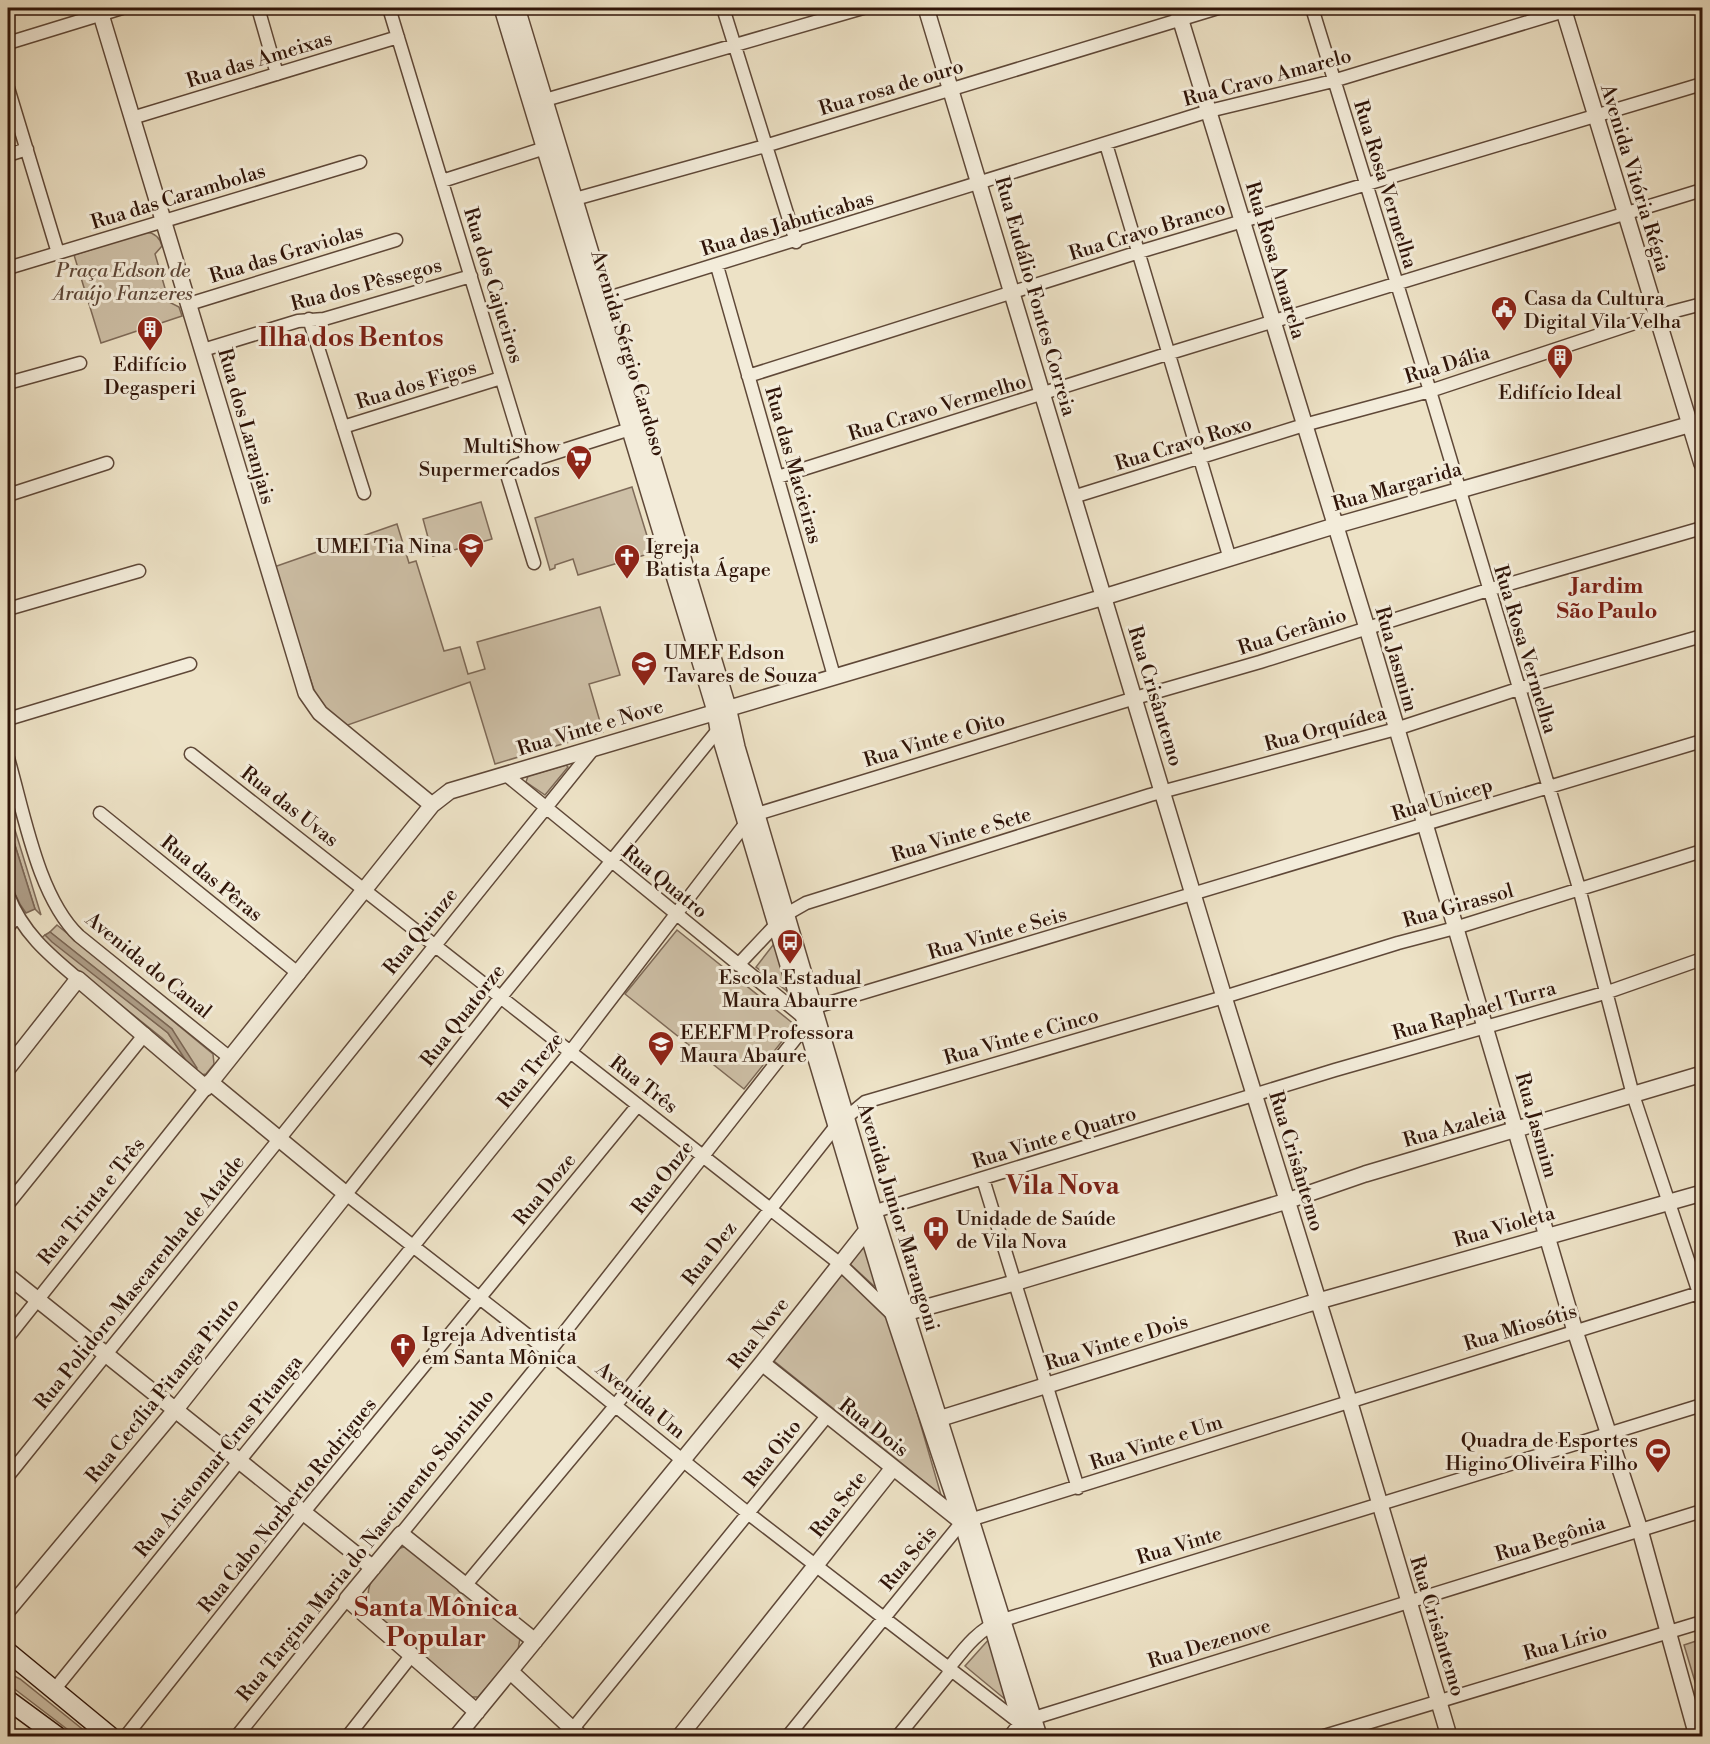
<svg xmlns="http://www.w3.org/2000/svg" width="1710" height="1744" font-family="'Libre Bodoni',serif">
<style>
.green{fill:#cdbfa6;stroke:#7e6a58;stroke-width:1.5}
.water{fill:#ad9c86;stroke:#7b6654;stroke-width:1.5}
.lines{fill:none;stroke-linecap:round;stroke-linejoin:round}
.minor-casing{stroke:#5f4838;stroke-width:15}
.tertiary-casing{stroke:#5f4838;stroke-width:18}
.secondary-casing{stroke:#301509;stroke-width:21}
.minor{stroke:#f3ecda;stroke-width:12}
.tertiary{stroke:#f3ecda;stroke-width:15}
.secondary{stroke:#f3ecda;stroke-width:18}
.labels{text-anchor:middle;stroke-width:6;stroke-linejoin:round;paint-order:stroke}
.street-label{font-size:20px;fill:#301509;stroke:#f3ecda}
.park-label{font-size:20px;font-style:italic;fill:#5f4838;stroke:#f3ecda}
.poi-label{font-size:20px;fill:#301509;stroke:#f3ecda;text-anchor:start}
.quarter-label{font-size:22px;font-weight:bold;fill:#7a1f14;stroke:#f3ecda}
.district-label{font-size:26px;font-weight:bold;fill:#7a1f14;stroke:#f3ecda}
</style>
<rect width="100%" height="100%" fill="#ede2c6"/>
<filter id="stains"><feTurbulence type="fractalNoise" baseFrequency=".00333" numOctaves="4"/><feColorMatrix values="0 0 0 0 .2 0 0 0 0 .09 0 0 0 0 .02 0 0 0 .5 -.17"/></filter>
<radialGradient id="worn" r=".72"><stop offset=".6" stop-color="#630" stop-opacity="0"/><stop offset="1" stop-color="#630" stop-opacity=".3"/></radialGradient>
<path class="green" d="M146,232C155,233 160,238 162,246L155,254L169,302L179,307L182,316L101,343L74,255Z
M632,487L648,539L655,544L658,551L578,575L573,559L555,565V568L550,570L535,518Z
M481,502L492,539L433,556L423,519Z
M397,524L409,563L416,561L444,651L460,647L468,674L485,669L477,642L600,607L620,675L589,684L603,732L495,764L470,682L345,726L325,708L315,693L274,567Z
M566,765L568,767L545,795L526,782L528,776Z
M8,816L11,830H15L41,915L35,909L8,823Z
M57,925L213,1054L214,1064L206,1074L196,1076L172,1029L50,932Z
M677,930L795,1025L744,1089L625,994Z
M45,935L168,1033L187,1062L162,1038L47,946L40,939Z
M777,940L792,995L756,967Z
M864,1244L877,1285L874,1286L850,1264Z
M840,1275L845,1276L886,1316L893,1329L941,1495L774,1361V1356Z
M404,1547L408,1548L520,1638L518,1650L478,1697H471L372,1612C362,1591 372,1578 385,1561C391,1554 394,1549 404,1547Z
M990,1638L1006,1700L965,1666Z
M1702,1639V1705L1684,1645Z
M8,1673L20,1679L91,1736H70L72,1733L8,1684Z"/>
<path class="water" d="M8,823L35,909L26,913C6,888 7,853 8,823Z
M50,932L172,1029L197,1068L194,1073L168,1033L52,942L45,935Z"/>
<g class="lines">
<g class="minor-casing">
<path id="minor" d="M258,8L277,74
M389,8L527,462
M723,8L796,242
M1312,8L1430,391L1579,888L1633,1095L1702,1302
M8,43L122,8
M8,88L58,253
M545,100L863,8
M132,118L398,37
M1106,144L1230,559
M8,155L27,149
M442,181L545,148
M575,199L765,146L1218,8
M717,266L834,676
M8,268L360,162
M605,299L1209,111L1333,81L1574,8
M189,304L396,240
M309,319L364,493
M203,350L298,321L324,319L471,276
M748,376L1139,252L1702,84
M8,383L80,363
M343,427L501,378
M778,477L1170,353L1702,190
M8,495L107,463
M1073,497L1304,425L1430,391L1656,316L1702,304
M534,563L508,478L509,471L514,466L630,429
M8,609L139,571
M8,719L190,664
M718,730L500,998L346,1194L549,1352L749,1514L1020,1723
M191,754L839,1263L893,1315
M8,758C24,813 38,897 79,936L230,1058
M505,774L803,1017
M100,813L299,974
M8,895C22,932 48,954 78,979
M8,927L17,916
M738,965L785,915L806,903L1150,795L1396,729L1518,689L1702,636
M812,1008L1702,741
M983,1179L1078,1488
M8,1204L145,1034
M866,1214L1335,1070L1608,992L1702,959
M8,1337L206,1088
M8,1476L594,748
M973,1519L1702,1292
M401,1534L549,1352L806,1025
M464,1587L615,1406L836,1126L865,1102L1224,997L1398,943L1455,928L1702,851
M948,1669C963,1650 979,1628 1003,1620L1702,1405
M54,1690L571,1051L746,823L757,814L1135,698L1260,662L1488,590L1702,528
M126,1736L303,1513L638,1105
M237,1736L347,1599
M348,1736L411,1656
M567,1736L827,1416
M788,1736L962,1522
M898,1736L951,1671
M1010,1736L1020,1723L1034,1718L1702,1511
M1324,1736L1702,1622"/>
</g>
<g class="tertiary-casing">
<path id="tertiary" d="M99,8L306,693L320,713L432,805
M502,8L715,711L718,730L884,1287L962,1522L1024,1736
M517,8L728,707L737,747L874,1211L1039,1736
M926,8L1224,997L1349,1400L1449,1736
M1177,8L1367,628L1575,1331L1640,1530L1697,1736
M1563,8L1702,464
M8,1068L78,979L206,1088L432,805L450,791L1104,597L1334,526L1702,421
M8,1276L373,1568
M898,1315L1014,1283L1287,1201L1365,1174L1702,1074
M762,1363L962,1522
M932,1421L1308,1304L1702,1193
M8,1610L176,1409L346,1194L210,1082
M510,1671L580,1736
M477,1712L347,1599L401,1534L535,1641
M457,1736L762,1363L867,1230L873,1227
M680,1736L893,1468"/>
</g>
<g class="secondary-casing">
<path id="secondary" d="M8,1652L110,1736
M8,1700L57,1736"/>
</g>
<use href="#minor" class="minor"/>
<use href="#tertiary" class="tertiary"/>
<use href="#secondary" class="secondary"/>
</g>
<defs>
<g id="civic-pin" transform="scale(1.35)"><path d="M0 17L-7.5 6A9.5 9.5 0 1 1 7.5 6Z" fill="#8f2418" stroke="#f3ecda"/><path d="M-.6-6.5H3V-4.5H.6V-3L4-1V1h2V6H-6V1h2V-1L-.6-3ZM-1.2 2.5V6h2.4V2.5Z" fill="#fff"/></g>
<g id="building-pin" transform="scale(1.35)"><path d="M0 17L-7.5 6A9.5 9.5 0 1 1 7.5 6Z" fill="#8f2418" stroke="#f3ecda"/><path d="M-4-6H4V6H1V3H-1V6H-4ZM-2.5-4.3h1.7v1.8h-1.7ZM.8-4.3h1.7v1.8H.8ZM-2.5-1h1.7V.8h-1.7ZM.8-1h1.7V.8H.8Z" fill="#fff"/></g>
<g id="supermarket-pin" transform="scale(1.35)"><path d="M0 17L-7.5 6A9.5 9.5 0 1 1 7.5 6Z" fill="#8f2418" stroke="#f3ecda"/><path d="M-6-5.5h2.5l.6 2H6L4.5 2H-2.5L-4.4-4H-6ZM-1.5 3.2a1.3 1.3 0 1 0 .1 0ZM3 3.2a1.3 1.3 0 1 0 .1 0Z" fill="#fff"/></g>
<g id="school-pin" transform="scale(1.35)"><path d="M0 17L-7.5 6A9.5 9.5 0 1 1 7.5 6Z" fill="#8f2418" stroke="#f3ecda"/><path d="M0-5L7-2L0 1L-7-2ZM-4 1L0 2.5L4 1V4Q0 6-4 4Z" fill="#fff"/></g>
<g id="church-pin" transform="scale(1.35)"><path d="M0 17L-7.5 6A9.5 9.5 0 1 1 7.5 6Z" fill="#8f2418" stroke="#f3ecda"/><path d="M-1.2-6h2.4v3.5h3.3v2.4h-3.3V6h-2.4V-.1h-3.3v-2.4h3.3Z" fill="#fff"/></g>
<g id="bus-pin" transform="scale(1.35)"><path d="M0 17L-7.5 6A9.5 9.5 0 1 1 7.5 6Z" fill="#8f2418" stroke="#f3ecda"/><path d="M-5-6H5V4H4V6H2V4H-2V6H-4V4H-5ZM-3.5-4V0h7V-4ZM-3.5 1.2v1.5H-2V1.2ZM2 1.2v1.5H3.5V1.2Z" fill="#fff"/></g>
<g id="hospital-pin" transform="scale(1.35)"><path d="M0 17L-7.5 6A9.5 9.5 0 1 1 7.5 6Z" fill="#8f2418" stroke="#f3ecda"/><path d="M-5-5h3v3.5h4V-5h3V5h-3V1.5h-4V5h-3Z" fill="#fff"/></g>
<g id="stadium-pin" transform="scale(1.35)"><path d="M0 17L-7.5 6A9.5 9.5 0 1 1 7.5 6Z" fill="#8f2418" stroke="#f3ecda"/><path d="M0-5a6.5 5 0 1 0 0 10a6.5 5 0 1 0 0-10ZM-3.5-1.8h7v3.6h-7Z" fill="#fff"/></g>
</defs>
<g fill-rule="evenodd">
<use href="#civic-pin" x="1504" y="309"/>
<use href="#building-pin" x="150" y="329"/>
<use href="#building-pin" x="1560" y="357"/>
<use href="#supermarket-pin" x="579" y="458"/>
<use href="#school-pin" x="471" y="546"/>
<use href="#church-pin" x="627" y="557"/>
<use href="#school-pin" x="644" y="664"/>
<use href="#bus-pin" x="790" y="942"/>
<use href="#school-pin" x="661" y="1044"/>
<use href="#hospital-pin" x="936" y="1229"/>
<use href="#church-pin" x="403" y="1346"/>
<use href="#stadium-pin" x="1658" y="1451"/>
</g>
<g class="labels">
<g class="street-label">
<text transform="translate(259 59) rotate(-17)" y="7">Rua das Ameixas</text>
<text transform="translate(1267 77) rotate(-15)" y="7">Rua Cravo Amarelo</text>
<text transform="translate(891 87) rotate(-17)" y="7">Rua rosa de ouro</text>
<text transform="translate(1636 178) rotate(73)" y="7">Avenida Vitória Régia</text>
<text transform="translate(1386 184) rotate(73)" y="7">Rua Rosa Vermelha</text>
<text transform="translate(178 196) rotate(-17)" y="7">Rua das Carambolas</text>
<text transform="translate(787 223) rotate(-17)" y="7">Rua das Jabuticabas</text>
<text transform="translate(1147 230) rotate(-17)" y="7">Rua Cravo Branco</text>
<text transform="translate(286 253) rotate(-17)" y="7">Rua das Graviolas</text>
<text transform="translate(1276 260) rotate(73)" y="7">Rua Rosa Amarela</text>
<text transform="translate(366 284) rotate(-15)" y="7">Rua dos Pêssegos</text>
<text transform="translate(494 285) rotate(73)" y="7">Rua dos Cajueiros</text>
<text transform="translate(1036 296) rotate(74)" y="7">Rua Eudálio Fontes Correia</text>
<text transform="translate(629 353) rotate(73)" y="7">Avenida Sérgio Cardoso</text>
<text transform="translate(1447 364) rotate(-17)" y="7">Rua Dália</text>
<text transform="translate(416 384) rotate(-17)" y="7">Rua dos Figos</text>
<text transform="translate(937 407) rotate(-17)" y="7">Rua Cravo Vermelho</text>
<text transform="translate(247 426) rotate(74)" y="7">Rua dos Laranjais</text>
<text transform="translate(1183 443) rotate(-17)" y="7">Rua Cravo Roxo</text>
<text transform="translate(794 465) rotate(74)" y="7">Rua das Macieiras</text>
<text transform="translate(1397 486) rotate(-16)" y="7">Rua Margarida</text>
<text transform="translate(1292 631) rotate(-18)" y="7">Rua Gerânio</text>
<text transform="translate(1526 649) rotate(73)" y="7">Rua Rosa Vermelha</text>
<text transform="translate(1397 659) rotate(74)" y="7">Rua Jasmim</text>
<text transform="translate(1156 696) rotate(73)" y="7">Rua Crisântemo</text>
<text transform="translate(590 727) rotate(-17)" y="7">Rua Vinte e Nove</text>
<text transform="translate(1325 728) rotate(-15)" y="7">Rua Orquídea</text>
<text transform="translate(934 739) rotate(-17)" y="7">Rua Vinte e Oito</text>
<text transform="translate(1442 799) rotate(-17)" y="7">Rua Unicep</text>
<text transform="translate(290 806) rotate(38)" y="7">Rua das Uvas</text>
<text transform="translate(961 834) rotate(-17)" y="7">Rua Vinte e Sete</text>
<text transform="translate(212 878) rotate(39)" y="7">Rua das Pêras</text>
<text transform="translate(665 881) rotate(39)" y="7">Rua Quatro</text>
<text transform="translate(1458 905) rotate(-16)" y="7">Rua Girassol</text>
<text transform="translate(420 931) rotate(-51)" y="7">Rua Quinze</text>
<text transform="translate(997 933) rotate(-16)" y="7">Rua Vinte e Seis</text>
<text transform="translate(149 965) rotate(39)" y="7">Avenida do Canal</text>
<text transform="translate(1474 1010) rotate(-16)" y="7">Rua Raphael Turra</text>
<text transform="translate(462 1015) rotate(-52)" y="7">Rua Quatorze</text>
<text transform="translate(1021 1036) rotate(-16)" y="7">Rua Vinte e Cinco</text>
<text transform="translate(530 1070) rotate(-51)" y="7">Rua Treze</text>
<text transform="translate(644 1084) rotate(38)" y="7">Rua Três</text>
<text transform="translate(1537 1125) rotate(74)" y="7">Rua Jasmim</text>
<text transform="translate(1454 1126) rotate(-16)" y="7">Rua Azaleia</text>
<text transform="translate(1054 1137) rotate(-17)" y="7">Rua Vinte e Quatro</text>
<text transform="translate(1297 1161) rotate(73)" y="7">Rua Crisântemo</text>
<text transform="translate(662 1177) rotate(-52)" y="7">Rua Onze</text>
<text transform="translate(544 1189) rotate(-51)" y="7">Rua Doze</text>
<text transform="translate(91 1201) rotate(-51)" y="7">Rua Trinta e Três</text>
<text transform="translate(899 1217) rotate(73)" y="7">Avenida Junior Marangoni</text>
<text transform="translate(1504 1226) rotate(-16)" y="7">Rua Violeta</text>
<text transform="translate(709 1253) rotate(-52)" y="7">Rua Dez</text>
<text transform="translate(139 1282) rotate(-51)" y="7">Rua Polidoro Mascarenha de Ataíde</text>
<text transform="translate(1520 1327) rotate(-17)" y="7">Rua Miosótis</text>
<text transform="translate(758 1333) rotate(-52)" y="7">Rua Nove</text>
<text transform="translate(1116 1342) rotate(-17)" y="7">Rua Vinte e Dois</text>
<text transform="translate(162 1390) rotate(-51)" y="7">Rua Cecília Pitanga Pinto</text>
<text transform="translate(641 1400) rotate(39)" y="7">Avenida Um</text>
<text transform="translate(874 1427) rotate(38)" y="7">Rua Dois</text>
<text transform="translate(1156 1442) rotate(-18)" y="7">Rua Vinte e Um</text>
<text transform="translate(772 1453) rotate(-52)" y="7">Rua Oito</text>
<text transform="translate(218 1456) rotate(-51)" y="7">Rua Aristomar Crus Pitanga</text>
<text transform="translate(838 1504) rotate(-52)" y="7">Rua Sete</text>
<text transform="translate(287 1505) rotate(-51)" y="7">Rua Cabo Norberto Rodrigues</text>
<text transform="translate(1550 1538) rotate(-17)" y="7">Rua Begônia</text>
<text transform="translate(365 1545) rotate(-51)" y="7">Rua Targina Maria do Nascimento Sobrinho</text>
<text transform="translate(1179 1545) rotate(-17)" y="7">Rua Vinte</text>
<text transform="translate(908 1558) rotate(-51)" y="7">Rua Seis</text>
<text transform="translate(1438 1626) rotate(73)" y="7">Rua Crisântemo</text>
<text transform="translate(1565 1642) rotate(-16)" y="7">Rua Lírio</text>
<text transform="translate(1209 1643) rotate(-17)" y="7">Rua Dezenove</text>
</g>
<g class="park-label">
<text x="123" y="277">Praça Edson de<tspan x="123" dy="23">Araújo Fanzeres</tspan></text>
</g>
<g class="poi-label">
<text x="1524" y="305">Casa da Cultura<tspan x="1524" dy="23">Digital Vila Velha</tspan></text>
<text x="150" y="371" text-anchor="middle">Edifício<tspan x="150" dy="23">Degasperi</tspan></text>
<text x="1560" y="399" text-anchor="middle">Edifício Ideal</text>
<text x="560" y="453" text-anchor="end">MultiShow<tspan x="560" dy="23">Supermercados</tspan></text>
<text x="452" y="553" text-anchor="end">UMEI Tia Nina</text>
<text x="646" y="553">Igreja<tspan x="646" dy="23">Batista Ágape</tspan></text>
<text x="664" y="659">UMEF Edson<tspan x="664" dy="23">Tavares de Souza</tspan></text>
<text x="790" y="984" text-anchor="middle">Escola Estadual<tspan x="790" dy="23">Maura Abaurre</tspan></text>
<text x="680" y="1039">EEEFM Professora<tspan x="680" dy="23">Maura Abaure</tspan></text>
<text x="956" y="1225">Unidade de Saúde<tspan x="956" dy="23">de Vila Nova</tspan></text>
<text x="422" y="1341">Igreja Adventista<tspan x="422" dy="23">em Santa Mônica</tspan></text>
<text x="1638" y="1447" text-anchor="end">Quadra de Esportes<tspan x="1638" dy="23">Higino Oliveira Filho</tspan></text>
</g>
<g class="quarter-label">
<text x="1607" y="593">Jardim<tspan x="1607" dy="25">São Paulo</tspan></text>
</g>
<g class="district-label">
<text x="351" y="346">Ilha dos Bentos</text>
<text x="1063" y="1194">Vila Nova</text>
<text x="436" y="1616">Santa Mônica<tspan x="436" dy="30">Popular</tspan></text>
</g>
</g>
<rect width="1710" height="1744" fill="none" stroke="#ede2c6" stroke-width="30"/>
<rect x="9" y="9" width="1692" height="1726" fill="none" stroke="#301509" stroke-width="3"/>
<rect x="15" y="15" width="1680" height="1714" fill="none" stroke="#301509" stroke-width="1.5"/>
<rect width="100%" height="100%" filter="url(#stains)"/>
<rect width="100%" height="100%" fill="url(#worn)"/>
</svg>
